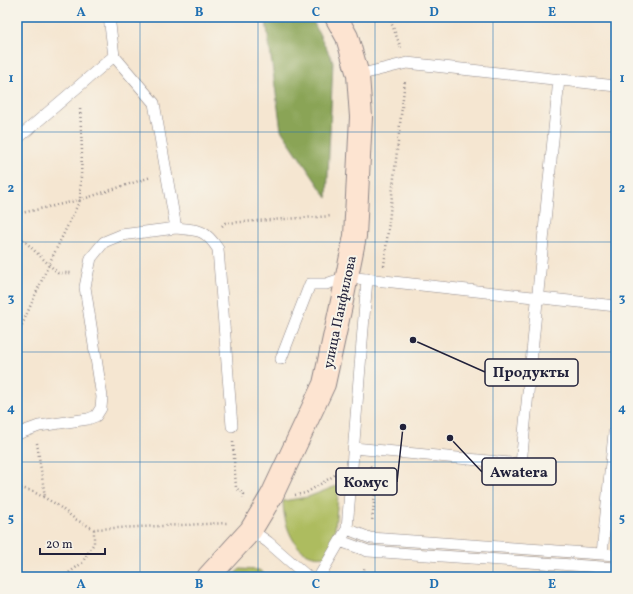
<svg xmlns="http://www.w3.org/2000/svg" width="633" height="594" font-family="Vollkorn,serif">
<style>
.green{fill:#adbc5f;stroke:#686f4d}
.forest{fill:#8aa456;stroke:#566348}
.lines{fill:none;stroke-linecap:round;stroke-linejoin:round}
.lane-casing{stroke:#8c8486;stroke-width:12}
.secondary-casing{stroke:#8c8486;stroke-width:24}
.path{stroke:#8c8486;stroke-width:2.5;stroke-dasharray:1 3;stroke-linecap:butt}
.lane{stroke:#fff;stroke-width:11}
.secondary{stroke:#fde4d1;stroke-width:22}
.grid{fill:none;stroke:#1f6fb2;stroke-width:1;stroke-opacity:0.55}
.labels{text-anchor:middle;stroke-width:4;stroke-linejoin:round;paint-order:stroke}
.street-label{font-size:14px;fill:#22223b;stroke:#f7f3e8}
.leader{fill:none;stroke:#22223b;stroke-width:1.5}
.callout-dot{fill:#22223b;stroke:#f7f3e8;stroke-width:1.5}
.callout{fill:#f7f3e8;stroke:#22223b;stroke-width:1.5}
.callout-label{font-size:15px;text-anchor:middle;font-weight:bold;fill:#22223b}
.neatline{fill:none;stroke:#1f6fb2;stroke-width:1.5}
.grid-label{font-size:13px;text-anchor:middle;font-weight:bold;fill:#1f6fb2}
</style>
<rect width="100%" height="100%" fill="#f7f3e8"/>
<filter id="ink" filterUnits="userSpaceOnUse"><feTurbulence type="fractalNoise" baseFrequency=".025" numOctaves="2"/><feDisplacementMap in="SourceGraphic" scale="8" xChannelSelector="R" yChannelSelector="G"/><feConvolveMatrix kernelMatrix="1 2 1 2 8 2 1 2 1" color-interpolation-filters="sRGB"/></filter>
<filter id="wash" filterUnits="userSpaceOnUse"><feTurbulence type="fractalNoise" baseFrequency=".012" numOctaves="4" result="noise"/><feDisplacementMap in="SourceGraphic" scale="16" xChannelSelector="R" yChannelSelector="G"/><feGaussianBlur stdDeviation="0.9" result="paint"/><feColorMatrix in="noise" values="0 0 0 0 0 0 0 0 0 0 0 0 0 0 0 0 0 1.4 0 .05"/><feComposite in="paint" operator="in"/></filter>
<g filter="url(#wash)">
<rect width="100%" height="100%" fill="#f5e6d1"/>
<path class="green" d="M339,485L333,550L329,555C297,565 283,526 283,501L308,497Z
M240,569L259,570L268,577H231Z"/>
<path class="forest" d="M273,17H311L333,62L327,198L281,130L266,21Z"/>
</g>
<g filter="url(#ink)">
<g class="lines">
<g class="lane-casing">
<path id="lane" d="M358,75L407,63L616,86
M17,139L114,56
M176,228C199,230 205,229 218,249L232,426
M281,359L310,284H326L347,277L616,306
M17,434L39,426L88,419L96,416L101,408L102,397L85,287L91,258L104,242L121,235L176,228L154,103L114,56L109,17
M354,448L521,464L559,79
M347,529L370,538L616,555
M251,530L268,542L308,577
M340,541L368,551L616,568
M602,554L614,433H616
M319,577L347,529L367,279"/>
</g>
<g class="secondary-casing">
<path id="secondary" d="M208,577L251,530L272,495L324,384L342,301L355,236L361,117L358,75L347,37L336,17"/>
</g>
<path class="path" d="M389,17L401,48
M17,214L80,200L151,177
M222,226L225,223L332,216
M17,234L58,273H71
M384,266L405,80
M17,336L49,264L80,200L82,151L80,107
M233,442L236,488L244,494L243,498
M37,443L45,497
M370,466L377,473L372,522
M17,487L32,491L56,504L75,519L94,529L227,523
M295,495L306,493L335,475
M54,577L66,575L82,563L94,543V529
M362,577L365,566"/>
<use href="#lane" class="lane"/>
<use href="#secondary" class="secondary"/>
</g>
</g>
<path class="grid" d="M140,17V577M258,17V577M375,17V577M493,17V577M17,132H616M17,242H616M17,352H616M17,462H616"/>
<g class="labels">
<g class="street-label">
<text transform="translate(339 312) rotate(-78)" y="5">улица Панфилова</text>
</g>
</g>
<path class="leader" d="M413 340L485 372M450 438L482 472M403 427L397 482"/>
<g class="callout-dot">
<circle cx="413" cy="340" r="4"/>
<circle cx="450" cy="438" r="4"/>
<circle cx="403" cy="427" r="4"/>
</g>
<g class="callout">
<rect x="485" y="359" width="93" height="27" rx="4"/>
<rect x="482" y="458" width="74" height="27" rx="4"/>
<rect x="336" y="468" width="61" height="27" rx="4"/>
</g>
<g class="callout-label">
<text x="531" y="377">Продукты</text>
<text x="519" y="477">Awatera</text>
<text x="366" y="487">Комус</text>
</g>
<rect width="633" height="594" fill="none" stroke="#f7f3e8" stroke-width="44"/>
<path d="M40 548v6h65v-6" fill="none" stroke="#22223b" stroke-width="2"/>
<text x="46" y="548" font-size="12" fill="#22223b" stroke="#f7f3e8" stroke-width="3" paint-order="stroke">20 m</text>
<rect x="22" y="22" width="589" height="550" class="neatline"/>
<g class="grid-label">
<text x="81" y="16">A</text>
<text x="199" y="16">B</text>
<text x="316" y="16">C</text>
<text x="434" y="16">D</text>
<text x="552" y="16">E</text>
<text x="11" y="82">1</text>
<text x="622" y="82">1</text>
<text x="11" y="192">2</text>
<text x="622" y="192">2</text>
<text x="11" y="302">3</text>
<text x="622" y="302">3</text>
<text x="11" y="412">4</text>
<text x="622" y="412">4</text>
<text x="11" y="522">5</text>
<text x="622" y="522">5</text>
<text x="81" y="588">A</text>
<text x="199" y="588">B</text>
<text x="316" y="588">C</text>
<text x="434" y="588">D</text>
<text x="552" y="588">E</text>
</g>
</svg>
